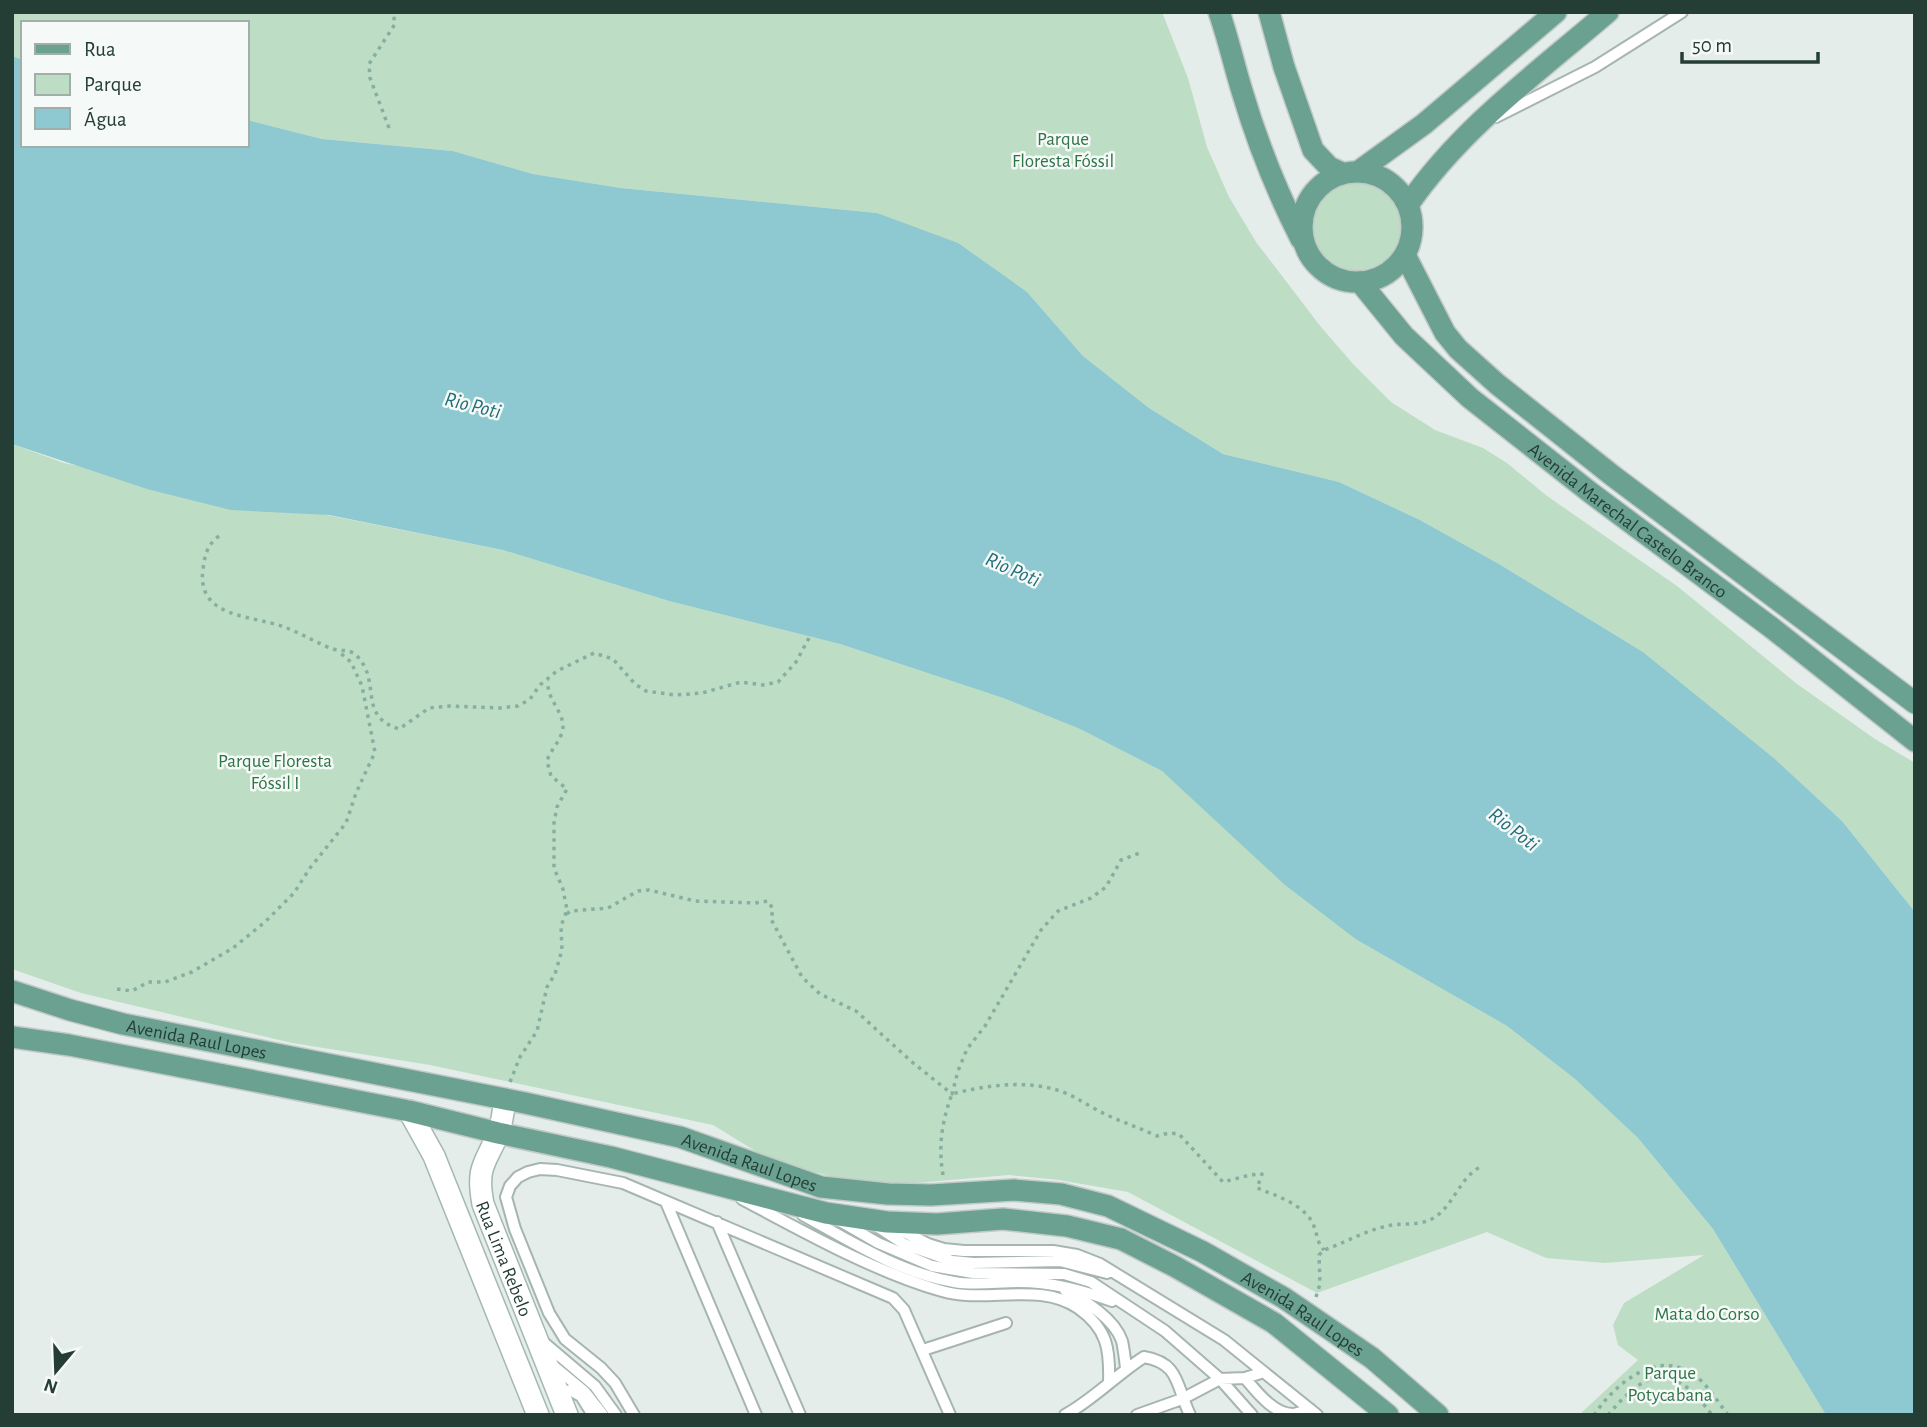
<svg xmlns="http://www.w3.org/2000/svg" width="1927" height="1427" font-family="'Alegreya Sans',sans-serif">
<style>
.green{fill:#beddc5}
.water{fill:#8ec8d0}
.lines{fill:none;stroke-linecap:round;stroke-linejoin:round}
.lane-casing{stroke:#a7b5b0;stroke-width:14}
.secondary-casing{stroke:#a3b8b0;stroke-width:24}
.primary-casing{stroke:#c2c9c7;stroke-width:24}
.path{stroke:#86afa1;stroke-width:3.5;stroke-dasharray:3.5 5;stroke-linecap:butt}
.lane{stroke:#fff;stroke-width:10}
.secondary{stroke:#fff;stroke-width:21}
.primary{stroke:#6aa191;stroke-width:21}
.labels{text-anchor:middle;stroke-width:5;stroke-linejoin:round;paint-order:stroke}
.park-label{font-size:19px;fill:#2f7447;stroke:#f5f9f7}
.street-label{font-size:19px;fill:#243e36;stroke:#f5f9f7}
.water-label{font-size:21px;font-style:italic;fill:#206d78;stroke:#f5f9f7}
</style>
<rect width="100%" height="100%" fill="#e4ede9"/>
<path class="green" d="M12,12H1162L1188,78L1207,147L1229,197L1256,242L1321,327L1354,365L1391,402L1435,430L1483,448L1507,463L1547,496L1677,586L1797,684L1875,739L1915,763V912L1842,821L1775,759L1643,652L1499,564L1420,520L1339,482L1223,454L1149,408L1083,356L1027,292L877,213L621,188L533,174L453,151L322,139L247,120V23H23V60L12,56Z
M1312 227a45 45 0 1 1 90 0a45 45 0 1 1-90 0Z
M12,444L64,463L503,550L669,601L840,644L1003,698L1080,729L1162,771L1357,940L1507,1026L1575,1079L1638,1138L1713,1229L1826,1415H1579L1638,1360L1618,1345L1613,1325L1624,1303L1704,1255L1605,1263L1546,1258L1487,1232L1317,1293L1128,1192L1059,1180L1009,1175L892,1185L846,1180L802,1169L757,1152L713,1125L430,1065L292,1043L81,993L12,969Z"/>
<path class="water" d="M12,56L23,60V145H247V120L322,139L453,151L533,174L621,188L877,213L958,243L1027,292L1083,356L1149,408L1223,454L1339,482L1420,520L1499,564L1643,652L1775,759L1842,821L1915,912V1415H1826L1713,1229L1638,1138L1575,1079L1507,1026L1357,940L1285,885L1162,771L1080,729L1003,698L840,644L669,601L503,550L329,515L231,510L147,489L12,444Z"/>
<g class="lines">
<g class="lane-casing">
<path id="lane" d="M1496,117L1595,67L1682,12
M742,1199C802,1231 877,1273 942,1291C986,1304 1039,1281 1078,1308C1108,1329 1110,1350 1109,1383
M666,1202L756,1415
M803,1215C850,1241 900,1273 954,1282C975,1286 997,1282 1018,1282C1052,1282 1081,1290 1112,1301
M838,1220L878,1243L932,1266L973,1273L1064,1274L1091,1282L1165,1331L1220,1379L1252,1415
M717,1222L800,1415
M875,1225L904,1244L952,1261L974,1263L1060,1261L1107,1273
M892,1226L928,1244L944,1249L964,1251H1053L1077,1255L1100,1264L1224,1340L1317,1415
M1065,1290C1085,1301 1114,1318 1122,1341C1124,1350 1125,1359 1126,1368
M542,1341L595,1386L616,1415
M923,1350L1006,1323
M550,1363L585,1392L603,1415
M1245,1378C1256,1391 1274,1415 1294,1414C1299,1413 1305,1411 1310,1409
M562,1401L564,1394L570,1390L581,1396L593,1415
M634,1415L615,1383L601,1368L565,1339L549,1313L515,1229L506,1197L510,1186L518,1177L528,1172L540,1169L557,1170L623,1183L893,1298L904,1310L950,1415
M1065,1415C1094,1399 1116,1375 1144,1357C1180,1363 1176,1386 1190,1415
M1137,1415L1182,1399L1220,1379L1245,1378L1264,1372"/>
</g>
<g class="secondary-casing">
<g id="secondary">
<path id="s1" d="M505,1101C503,1111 502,1124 498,1134C485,1164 476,1167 483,1204L567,1415"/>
<path d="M409,1111L434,1156L538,1415"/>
</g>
</g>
<g class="primary-casing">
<g id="primary">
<path d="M1219,12C1228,38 1234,65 1242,91C1257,142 1277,192 1301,239"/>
<path d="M1269,12L1284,67L1313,150L1329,167L1342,173"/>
<path d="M1359,171L1424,124L1556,12"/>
<circle cx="1357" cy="227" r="55"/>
<path d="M1408,205C1461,128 1538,72 1608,12"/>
<path d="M1405,255L1445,333L1458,349L1497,384L1613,476L1915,703"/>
<path id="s2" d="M1360,282L1404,336L1470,398L1591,493L1772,628L1915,741"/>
<path id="s3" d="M12,991L70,1010L123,1024L525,1103L680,1137L821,1187L888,1194L931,1195L1014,1190L1061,1194L1108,1206L1203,1252L1284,1298L1372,1358L1438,1415"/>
<path d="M12,1037L69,1045L409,1111L498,1133L611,1157L826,1213L887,1222L937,1224L1003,1219L1067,1226L1121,1239L1174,1266L1274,1323L1388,1415"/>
</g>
</g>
<path class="path" d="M389,128L370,78L369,64L395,24L393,12
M219,536C207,545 205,555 203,569C196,619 253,615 284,627C301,633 316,643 333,649C342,652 349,648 357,656C382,682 357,716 399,729L429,708L450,706L499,708L518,706L530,699L540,685L557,671L594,653L613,659L635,684L646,691L675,695L702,693L741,682L763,685L778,682L796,662L809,638
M567,914L570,911L608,908L638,891L649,890L695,901L755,903L768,901L773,909L771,919L802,977L820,994L856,1011L912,1062L952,1094L958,1071L967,1049L985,1026L1041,930L1058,911L1091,898L1106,887L1121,860L1142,852
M117,989L132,991L148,982H165L192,972L233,948L265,922L294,893L310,868L346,823L356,793L375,752L362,686L351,662L338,651
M510,1082L520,1057L537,1031L547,987L555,974L562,950L561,926L567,910L563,889L554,868V823L557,807L567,789L551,776L547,761C550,750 563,739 563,726C563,711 544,695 549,681
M943,1175C938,1146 942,1121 952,1094C990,1084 1038,1078 1074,1097C1085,1103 1096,1110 1107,1115C1124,1123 1140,1128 1157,1136L1169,1133L1179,1134L1223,1182L1250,1175L1262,1174L1257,1188C1275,1195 1305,1205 1313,1224C1318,1235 1316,1241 1324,1250
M1316,1297L1320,1284L1319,1255L1324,1250C1347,1242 1368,1229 1392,1225C1406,1223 1422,1226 1435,1217C1454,1205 1462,1173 1483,1166
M1594,1415C1615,1384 1657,1347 1696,1376C1708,1386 1718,1402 1728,1415
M1608,1415C1648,1368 1672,1361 1712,1415"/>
<use href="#lane" class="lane"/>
<use href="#secondary" class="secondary"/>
<use href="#primary" class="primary"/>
</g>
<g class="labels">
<g class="park-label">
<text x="1063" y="145">Parque<tspan x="1063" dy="22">Floresta Fóssil</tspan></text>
<text x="275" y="767">Parque Floresta<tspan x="275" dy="22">Fóssil I</tspan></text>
<text x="1707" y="1320">Mata do Corso</text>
<text x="1670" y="1379">Parque<tspan x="1670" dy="22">Potycabana</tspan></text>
</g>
<g class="street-label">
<text dy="7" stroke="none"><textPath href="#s2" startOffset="360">Avenida Marechal Castelo Branco</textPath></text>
<text dy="7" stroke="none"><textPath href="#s3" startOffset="191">Avenida Raul Lopes</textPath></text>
<text dy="7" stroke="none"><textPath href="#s3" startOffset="758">Avenida Raul Lopes</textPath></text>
<text dy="7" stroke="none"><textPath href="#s1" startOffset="166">Rua Lima Rebelo</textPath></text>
<text dy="7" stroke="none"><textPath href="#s3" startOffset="1346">Avenida Raul Lopes</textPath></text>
</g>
<g class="water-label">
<text transform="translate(473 405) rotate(14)" y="7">Rio Poti</text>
<text transform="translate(1013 569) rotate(24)" y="7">Rio Poti</text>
<text transform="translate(1514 829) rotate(38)" y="7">Rio Poti</text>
</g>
</g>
<rect width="1927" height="1427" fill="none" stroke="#243e36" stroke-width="28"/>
<rect x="21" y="21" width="228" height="126" fill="#f5f9f7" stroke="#a1aeaa" stroke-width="2"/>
<rect x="35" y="44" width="35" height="10" fill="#6aa191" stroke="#a1aeaa" stroke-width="2"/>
<text x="84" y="56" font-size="21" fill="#243e36">Rua</text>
<rect x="35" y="74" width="35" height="21" fill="#beddc5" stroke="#a1aeaa" stroke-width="2"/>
<text x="84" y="91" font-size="21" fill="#243e36">Parque</text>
<rect x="35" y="108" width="35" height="21" fill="#8ec8d0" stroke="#a1aeaa" stroke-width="2"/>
<text x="84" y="126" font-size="21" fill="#243e36">Água</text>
<g transform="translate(56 1371) rotate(199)" stroke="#f5f9f7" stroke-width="5" paint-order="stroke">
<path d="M0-5L12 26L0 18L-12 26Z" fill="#243e36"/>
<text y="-10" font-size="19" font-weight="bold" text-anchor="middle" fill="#243e36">N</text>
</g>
<path d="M1682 52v10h136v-10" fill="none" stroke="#243e36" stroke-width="3.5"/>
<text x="1692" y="52" font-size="21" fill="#243e36" stroke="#f5f9f7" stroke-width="5" paint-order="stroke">50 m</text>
</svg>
